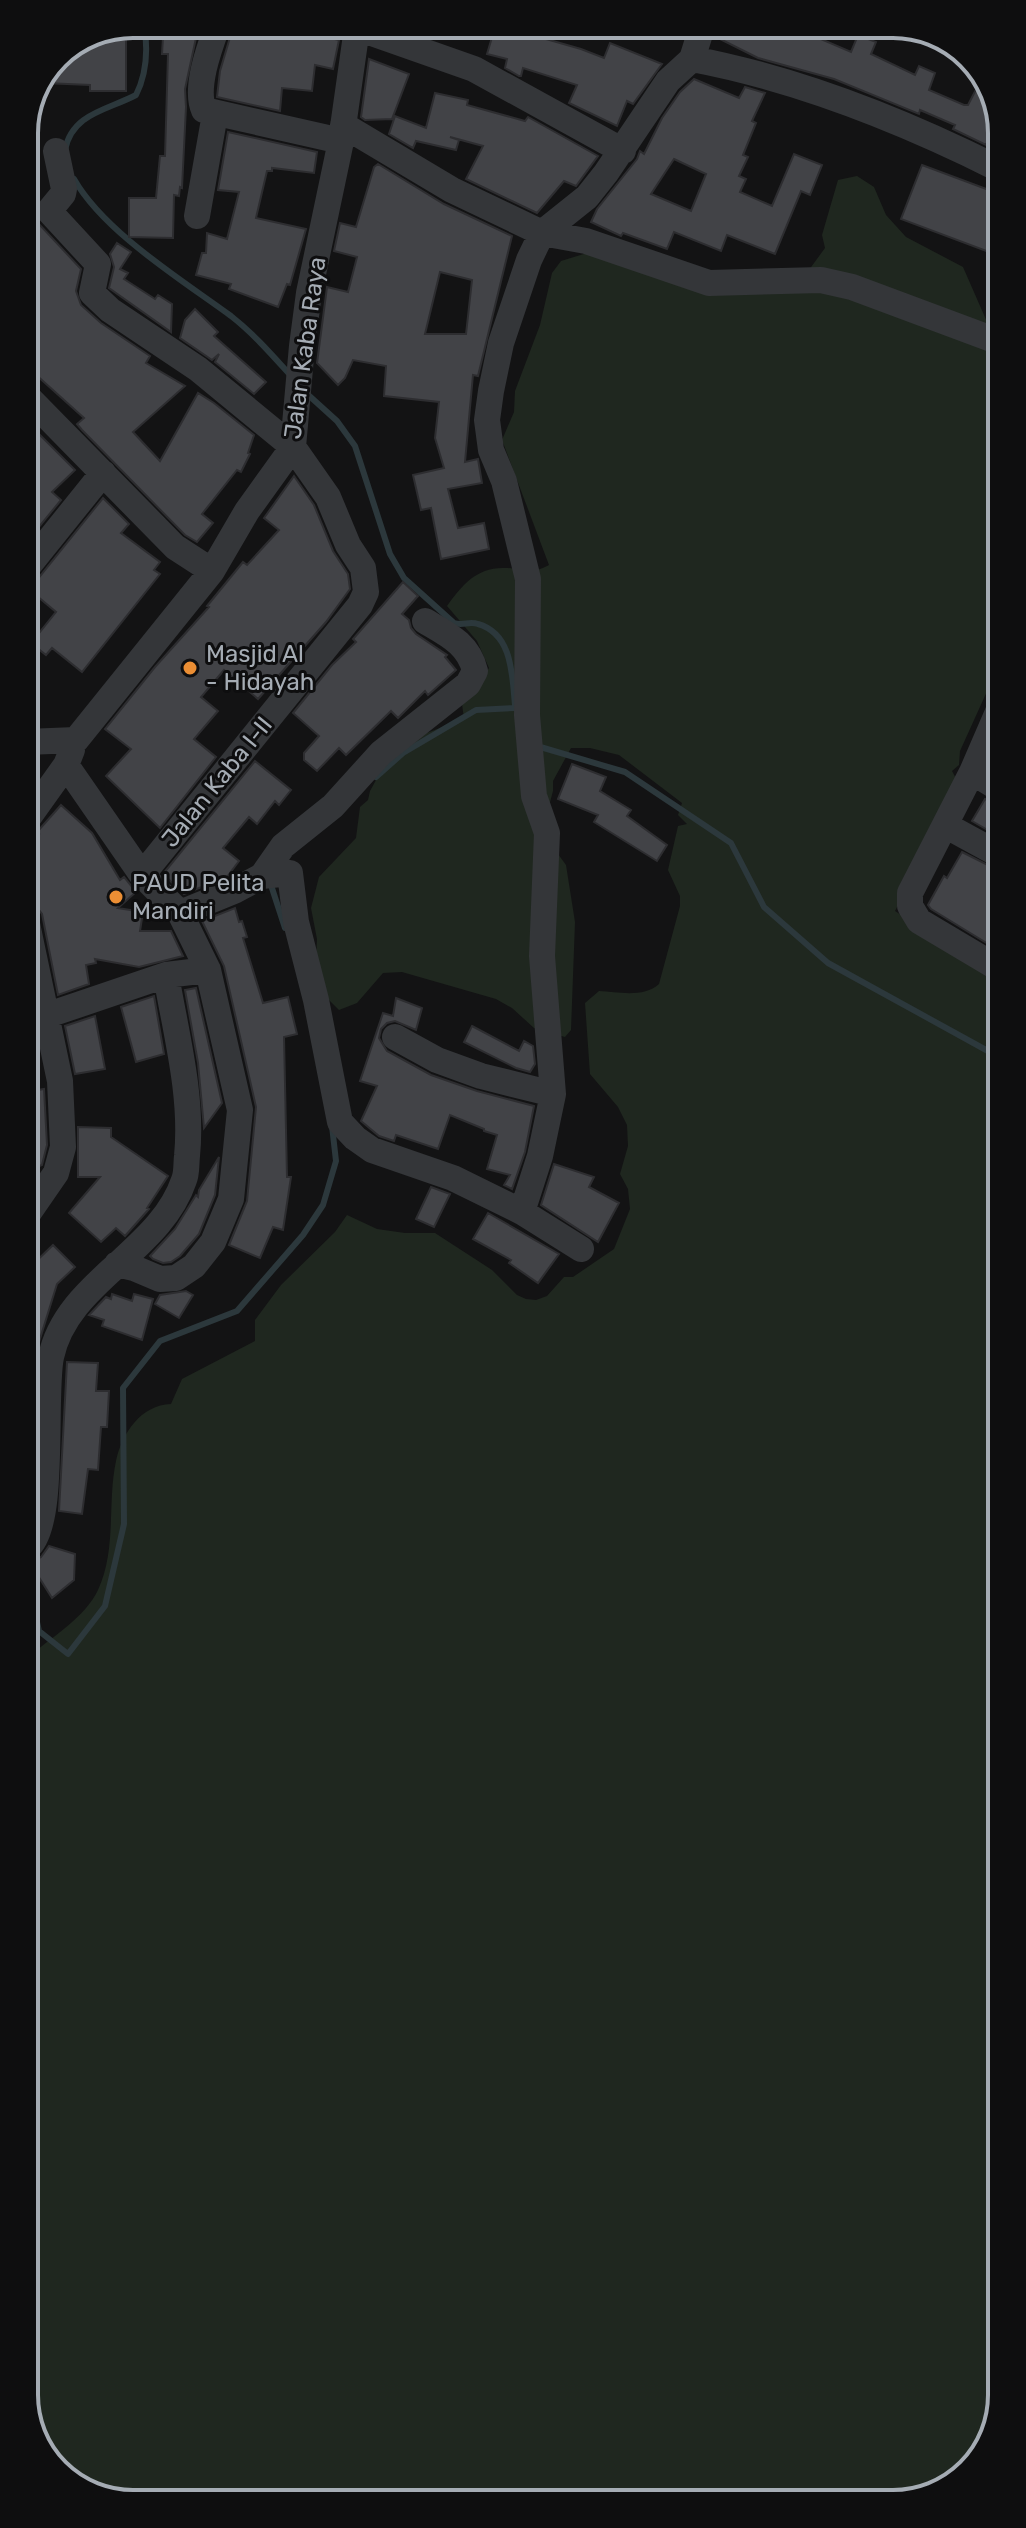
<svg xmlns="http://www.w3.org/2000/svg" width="1026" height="2528" font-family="Rubik,sans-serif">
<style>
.green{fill:#1f271f}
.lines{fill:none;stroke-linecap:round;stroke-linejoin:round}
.stream{stroke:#2c383c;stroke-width:6}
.building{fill:#424347;stroke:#2d2d30;stroke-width:2;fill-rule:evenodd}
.minor{stroke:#343639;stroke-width:26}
.poi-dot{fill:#eb8e34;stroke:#0e0e0f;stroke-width:3}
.labels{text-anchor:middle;stroke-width:6;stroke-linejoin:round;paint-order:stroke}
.street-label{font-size:24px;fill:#a5acb4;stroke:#0e0e0f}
.poi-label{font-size:24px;fill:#a5acb4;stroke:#0e0e0f;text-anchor:start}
.rim{fill:none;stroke:#a5acb4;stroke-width:4}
</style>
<rect width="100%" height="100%" fill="#131314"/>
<path class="green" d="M857,176L874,187L886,215L906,237L963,267L991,331L997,333L998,667L960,751L959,765L952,771L959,784L895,911L999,978L1002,2395L980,2461L928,2498L125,2504L66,2481L30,2430L28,1652L32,1654C55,1635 85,1617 98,1590C117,1549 107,1503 116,1461C122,1433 141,1405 171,1404L182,1379L255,1341V1320L281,1285L335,1232L347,1215L377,1229L405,1233H435L492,1270L517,1295L526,1299L536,1300L547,1296L564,1277H573L614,1249L630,1209L628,1189L620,1174L628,1146L627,1125L618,1107L590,1074L585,1003L599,991C618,992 644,998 659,984L680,906V896L668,870L678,826L687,824L678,815L682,803L619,755L590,748H571L553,781V791L542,832L566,865L575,922L571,1030L565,1037L534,1028L512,1008L496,999L402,972L383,973L357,1003L339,1010L326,997L316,959L317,939L311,908L319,877L356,838L360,807L368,800L370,791L392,751L424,734L464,719L462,704L489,668L477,641L447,606C462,585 477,567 505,568C525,568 529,576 549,565L502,440L514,412L515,391L540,325L552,273L561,261L587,253L795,289L825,248L822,235L838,180Z"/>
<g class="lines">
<path class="stream" d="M65,150C72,113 108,110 136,95C147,73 148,48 144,24
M74,179C104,232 182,280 231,316C254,334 273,356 292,377
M305,392L337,421L355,446L390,554L404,578L454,623C463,626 469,621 478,624C513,634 512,676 515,705
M537,746L625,772L731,843L764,907L828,963L997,1056L999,1065
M376,777L403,753L476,710L515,708
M270,882L285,928
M28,1600L34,1609L39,1631L68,1654L105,1606L124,1524L123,1388L160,1341L237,1311L303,1235L323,1205L336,1161L332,1126"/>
</g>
<path class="building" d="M234,24H309L305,32L339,40L333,69L315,65L312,91L282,88L280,111L217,97L220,71Z
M496,24H535L532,35L581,49L604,58L610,43L662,64L633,104L627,101L617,126L569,103L577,85L523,68L521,76H519L505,68L507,59L487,54Z
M722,24H821L816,37L851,52L858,35L876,42L871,54L915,75L919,66L935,73L929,90L964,105H968L982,78L996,98V122L986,145L953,129L955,125L920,110L919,114L834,79L758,58L716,37Z
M126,27V91H90V85L44,83L56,56Z
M163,37L196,38L185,89L186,107L182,188L180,187L179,196L174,195L173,238L129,237V198H156L160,156H165L168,54H162Z
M369,59L409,74L392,119L365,120L361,117Z
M694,79L739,98L745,87L765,93L752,121L756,123L743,155L748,157L739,176L746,179L740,192L772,206L794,154L822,165L810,195L801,191L775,254L727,235L721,251L674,232L667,249L623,233L621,236L591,222L597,209L637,159L640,151L644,154L662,118L680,92ZM674,159L706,174L691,211L651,194Z
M435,93L468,100L467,105L525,121L528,117L598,156L576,186L564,181L537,213L466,179L483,146L450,137L459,140L456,150L416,141L413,148L389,134L395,116L426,128Z
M228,132L317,152L314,173L272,168V171H267L256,218L306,229L290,285L287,284L278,307L229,289L231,284L196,275L202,253H206L207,233L227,239L239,192L218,190Z
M378,164L444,204L512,236L478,376L473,375L465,462L478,459L482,483L448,489L458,528L484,523L489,549L441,559L431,508L421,510L413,475L444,468L435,438L439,402L384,396L386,366L353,360L345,378L338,385L317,363L327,287L348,292L357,257L334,251L340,223L356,227L374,167ZM440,272L472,280L466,334H425Z
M922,165L997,193V255L901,219Z
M34,206L33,215L37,222L81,269L76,291L81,305L101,323L150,356L146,363L185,386L133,432L160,461L198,393L214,403L254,435L248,453L250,454L241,472L237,470L202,514L213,523L197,542L185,535L82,430L77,424L84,418L34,373L25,361L24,215Z
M117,243L131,252L120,269L128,273L124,279L155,299L158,295L172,304L171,332L109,288L114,267L110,254Z
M195,309L218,332L214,336L266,382L254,394L215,362L219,354L212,360L180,338L185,320Z
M25,420L75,470L52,492L61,500L25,544Z
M294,476L314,505L333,551L348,574L350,589L326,622L258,699L224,670L201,697L218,711L194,739L216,757L160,828L106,776L131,749L105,729L155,667L209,607L207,606L243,562L247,565L279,530L264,518Z
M103,498L129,524L121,533L160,562L154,570L160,574L82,672L52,648L46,655L31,643L56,612L25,586L37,580Z
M403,582L418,596L402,614L409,620L411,628L416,634L447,655L445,657L456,670L428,695L425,691L398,718L391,711L346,755L339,748L317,771L304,760V753L319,736L293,713L332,665L356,642L353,639Z
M255,761L291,790L279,805L275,801L257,824L249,817L223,848L239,861L227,877L184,894L163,874Z
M572,764L606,777L600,791L631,810L627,816L667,845L657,861L594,822L598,815L558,799Z
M985,799L998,804V836L972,821Z
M61,805L92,833L120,880L124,877L136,892L118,908L143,912L140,931H171L183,956L139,967L95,959L96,963L86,965L89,984L58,995L42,914L26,893L37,885L26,873V846L39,834L37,832Z
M962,852L998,870V950L931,909L928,905L944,876L947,878Z
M235,908L239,922L242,921L247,937L243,938L263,1003L288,997L297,1034L284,1037L287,1177H291L283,1230L273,1227L260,1258L229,1245L247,1201L256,1107L224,966L202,921Z
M196,988L222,1103L204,1128L198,1063L185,990Z
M154,996L164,1054L136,1062L121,1007Z
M396,998L422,1008L416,1030L395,1021L387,1023L381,1029L379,1038L387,1051L431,1075L477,1091L534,1106L525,1152L512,1189L504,1185L510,1175L487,1169L497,1135L484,1131V1129L450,1115L438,1149L396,1135L394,1141L379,1136L361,1121L377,1086L360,1081L383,1013L393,1016Z
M95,1016L105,1069L75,1074L65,1026Z
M472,1026L519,1051L524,1041L533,1046L535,1064L530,1072L516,1068L464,1042Z
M44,1089L47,1145L42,1165L27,1171L26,1092Z
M78,1127L111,1128V1137L168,1176L147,1208L149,1209L125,1236L116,1228L101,1242L69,1213L100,1177H78Z
M219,1157L215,1195L199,1234L180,1256L171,1262L163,1263L153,1259L150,1256L175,1229L196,1195L198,1197L199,1190Z
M554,1164L594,1177L589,1187L619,1203L598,1242L541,1205Z
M431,1187L450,1194L434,1227L416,1219Z
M488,1213L559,1254L538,1283L509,1263L511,1260L473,1239Z
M53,1245L75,1267L57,1284L35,1355L27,1503V1270Z
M186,1291L193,1295L179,1318L155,1304L160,1295Z
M112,1294L132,1301L134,1294L153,1299L142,1340L102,1326L104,1320L89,1315L106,1297L111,1299Z
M67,1362L98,1363L96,1391H109L107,1427H101L98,1470L88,1469L82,1514L59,1511Z
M49,1546L75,1554L74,1580L52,1598L30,1563L41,1557Z"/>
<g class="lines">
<path class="minor" d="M218,24C210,46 194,88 204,110L341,141
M346,24L474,69L623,151
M692,59C798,79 901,120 997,168
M343,125L452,190L542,233L586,241L709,283L821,280L852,287L997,341
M56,151L64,189L63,194L49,211L98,264L92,293L110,310L198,369L293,447L328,497L348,545L363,568L366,592L360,605L142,875
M197,216L215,114
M25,394L175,547L212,571
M25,570L103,473
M998,712L972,772L910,893V906L919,921L998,968
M26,742L76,740L212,571L247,511L293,447L302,346L309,293L341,141L357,28
M66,765L142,875L180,913L208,970L240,1110L231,1199L213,1242L194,1266L176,1278L160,1279L134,1268L117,1264
M972,772L998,788
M26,821L66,765L72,750
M945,825L998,854
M262,876L290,873L296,922L316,1000L340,1122L355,1138L372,1150L453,1178L522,1212L581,1249
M180,913L234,891L262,876L283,846L333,806L381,753L468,684L475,671C469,644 447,634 425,621
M26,919L60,1081L63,1147L56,1173L27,1215
M45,1016L166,975L208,970
M395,1037L437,1060L481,1076L553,1094
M522,1212L540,1156L553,1094L542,956L547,833L534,796L527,715L528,579L504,481L491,450L487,420L491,391L501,343L529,260L542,233L587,197L606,173L668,81L692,59L703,24
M28,1547C56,1527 43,1394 51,1357C59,1318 88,1291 117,1265C143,1241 172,1216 184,1180C187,1173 186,1164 187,1156C193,1096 176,1034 166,975"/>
</g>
<g class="poi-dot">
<circle cx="190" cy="668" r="8"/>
<circle cx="116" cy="897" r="8"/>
</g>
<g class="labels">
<g class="street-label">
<text transform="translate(305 348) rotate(-82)" y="8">Jalan Kaba Raya</text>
<text transform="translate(217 782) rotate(-51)" y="8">Jalan Kaba I-II</text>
</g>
<g class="poi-label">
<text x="206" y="662">Masjid Al<tspan x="206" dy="28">- Hidayah</tspan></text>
<text x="132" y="891">PAUD Pelita<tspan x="132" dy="28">Mandiri</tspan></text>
</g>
</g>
<path d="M0 0H1026V2528H0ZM133 38H893A95 95 0 0 1 988 133V2395A95 95 0 0 1 893 2490H133A95 95 0 0 1 38 2395V133A95 95 0 0 1 133 38Z" fill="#0e0e0f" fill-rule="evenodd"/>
<path class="rim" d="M133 38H893A95 95 0 0 1 988 133V2395A95 95 0 0 1 893 2490H133A95 95 0 0 1 38 2395V133A95 95 0 0 1 133 38Z"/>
</svg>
